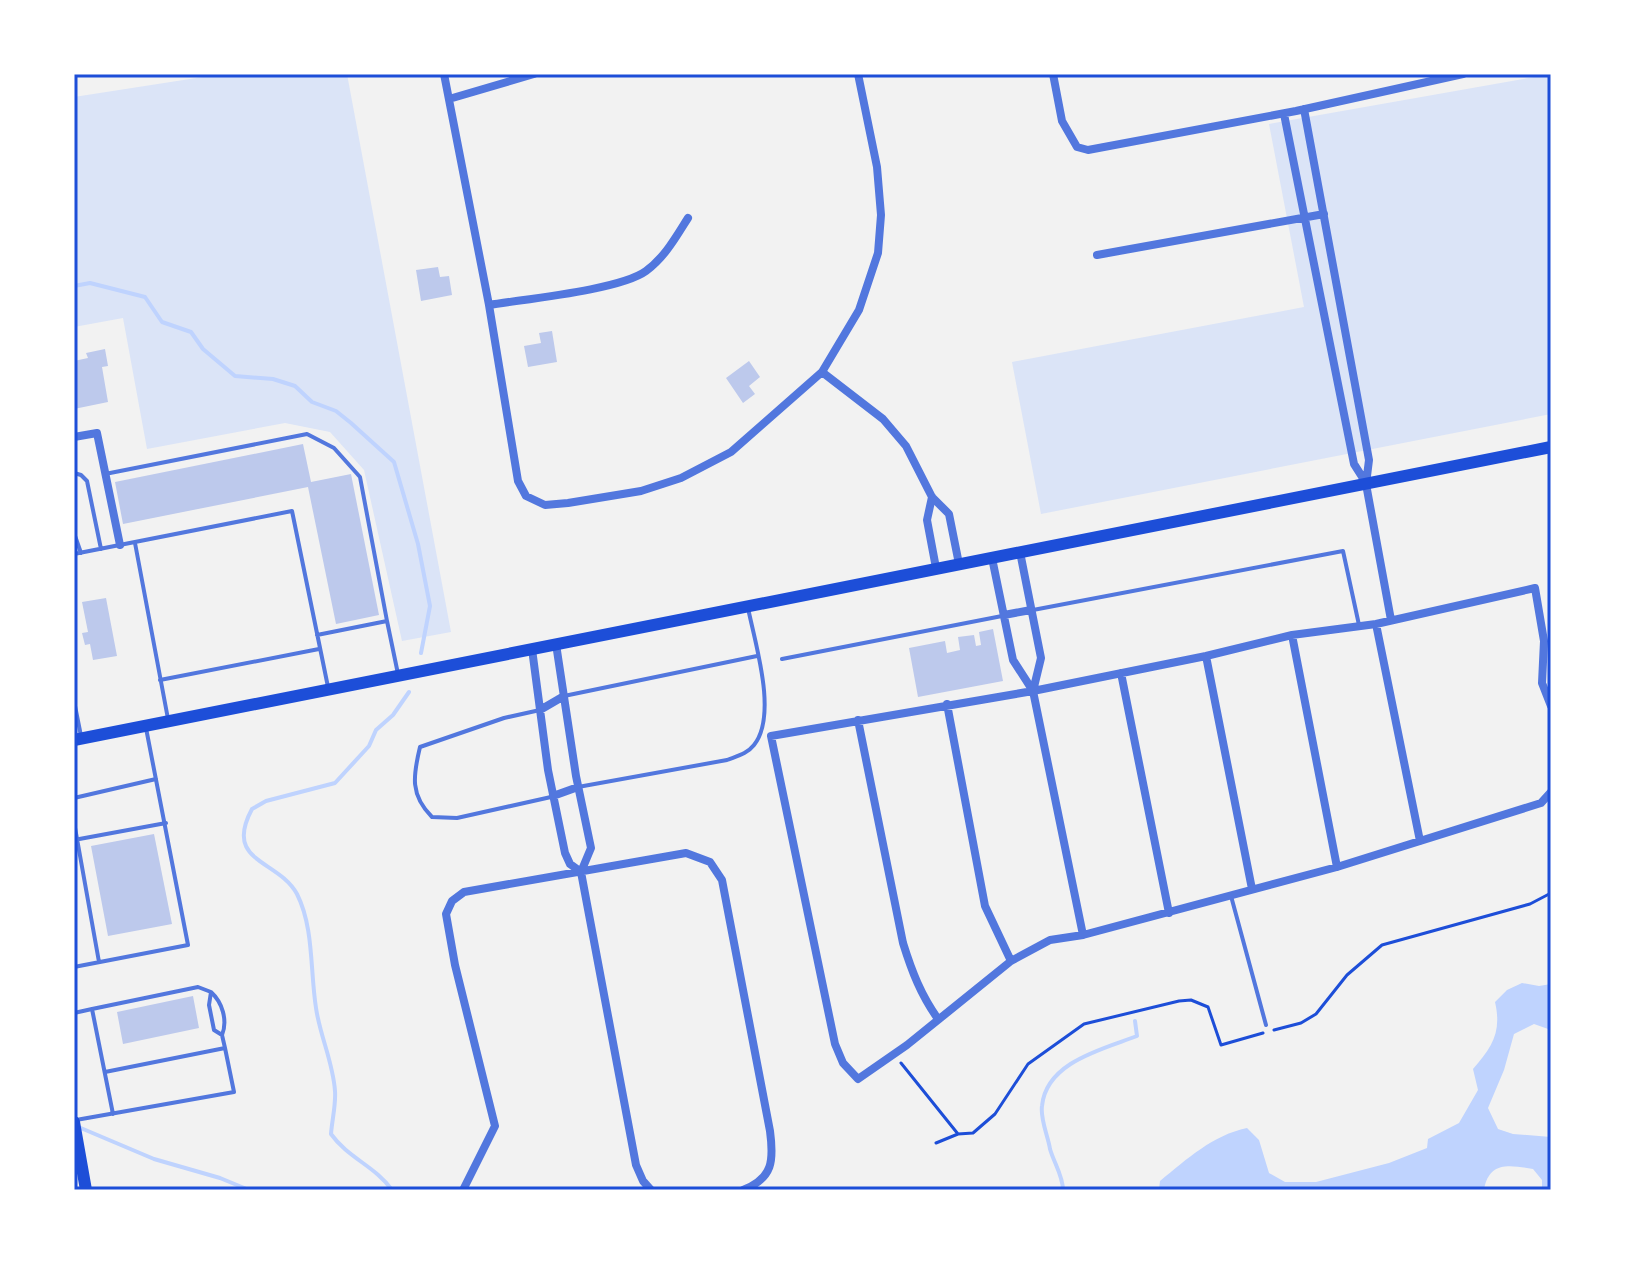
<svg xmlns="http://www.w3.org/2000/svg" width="1625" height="1264" font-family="Montserrat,sans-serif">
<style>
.green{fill:#dbe4f7}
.water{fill:#bfd3fe}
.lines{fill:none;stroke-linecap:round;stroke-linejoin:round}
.stream{stroke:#bfd3fe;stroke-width:4}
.building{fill:#bdc9ec}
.path{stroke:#1d4ed8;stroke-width:3}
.service{stroke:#5277de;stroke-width:4}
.minor{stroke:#5277de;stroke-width:8}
.secondary{stroke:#1d4ed8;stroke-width:12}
.neatline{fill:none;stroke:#1d4ed8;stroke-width:3}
</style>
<rect width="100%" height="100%" fill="#f2f2f2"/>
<path class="green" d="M222,74H347L451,632L402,641L364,470L330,432L285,423L147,449L123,318L74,327V97Z
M1551,74V414L1041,514L1012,362L1304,307L1269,124Z"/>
<path class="water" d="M1522,983L1539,986L1551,984V1030L1534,1024L1514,1034L1504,1070L1488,1108L1498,1129L1513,1134L1551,1137V1190H1542V1180L1533,1169C1509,1165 1489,1161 1484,1190H1159L1160,1181C1187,1159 1213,1135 1247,1128L1259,1140L1269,1173L1285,1182H1316L1389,1163L1427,1148L1428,1139L1459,1123L1478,1090L1473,1069C1492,1047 1502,1032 1495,1002L1507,990Z"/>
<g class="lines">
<path class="stream" d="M74,286L90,283L145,297L162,322L191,332L203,349L235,376L273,379L295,386L312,402L336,411L351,423L394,462L418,544L430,606L421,653
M76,1126L154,1159L220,1178L249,1190
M392,1190C375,1166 348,1158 331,1134C332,1120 336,1105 335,1091C333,1062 320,1036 316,1008C310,970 314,928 297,894C278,859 223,863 252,809L266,801L335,783L369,746L376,730L393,715L409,692
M1063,1190C1063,1176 1054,1163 1050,1149C1048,1136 1040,1119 1042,1106C1046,1062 1103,1049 1137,1036L1135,1021"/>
</g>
<path class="building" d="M438,267L440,277L449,276L452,295L421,301L416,270Z
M552,331L557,362L528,367L524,346L541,343L539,333Z
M105,349L108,366L102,367L108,402L74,409V361L88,358L86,353Z
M749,361L760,377L749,386L755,394L743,403L726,378Z
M303,444L311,482L351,474L379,615L336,624L308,487L123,524L115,482Z
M106,598L117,656L93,660L90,644L85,645L82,633L88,632L82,602Z
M993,629L1003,681L918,697L909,648L945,641L947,653L960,650L958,637L974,635L976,646L981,645L979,632Z
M154,834L172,924L108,936L91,846Z
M193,996L199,1028L123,1044L117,1012Z"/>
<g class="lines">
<path class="path" d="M1274,1030L1301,1023L1316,1014L1347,975L1382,945L1530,904L1551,893
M901,1063L958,1134
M936,1143L958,1134L973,1133L995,1114L1028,1064L1084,1024L1179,1001L1191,1000L1208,1007L1221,1045L1263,1033"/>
<path class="service" d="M74,473L81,475L87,481L101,549
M105,474L307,434L334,448L360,477L387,621
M74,533L81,553
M135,543L168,719
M74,554L292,511L328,687
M1033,610L1343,551L1359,625
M317,635L387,621L398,674
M782,659L1002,616
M160,680L319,649
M564,696L757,656
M74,701L81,736
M540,710L504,718L420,747C413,776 410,795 432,817L457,818L551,797
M578,787L727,760C737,756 747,754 754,745C778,715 755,643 748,608
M74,798L156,779
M74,822L99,962
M74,840L166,823
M1231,896L1266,1025
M74,967L188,945L146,728
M211,992C222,1002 228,1020 222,1035
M92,1009L198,987L211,992L209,1005L214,1030L222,1035L225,1048
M74,1013L92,1009L113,1114
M76,1120L234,1092L225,1048L105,1072"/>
<path class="minor" d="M444,74L489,305L518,481L526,496L545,505L568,503L641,491L681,478L731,452L822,372L859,310L878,253L881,215L877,167L858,74
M1053,74L1062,121L1077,147L1088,150L1296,111L1463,74
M449,99L534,74
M1304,109L1369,460L1366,484L1391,620
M1284,114L1354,464L1366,483
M1097,255L1324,214
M489,305C525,299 620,290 646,271C665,257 676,237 688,218
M822,372L883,419L906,446L932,497L949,514L959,564
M74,437L97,433L120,545
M932,497L927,520L936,568
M1020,552L1041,658L1033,691
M992,558L1013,660L1033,691L1083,935
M1004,615L1031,610
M1376,624L1420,841
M1292,635L1337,867
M556,644L576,776L591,848L581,872L636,1165L643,1181L651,1190
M532,649L548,770L565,853L570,864L581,872
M1206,656L1252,889
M1121,673L1169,913
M947,704L985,906L1011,961
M1551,706L1542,683L1544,641L1535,588L1376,624L1292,635L1206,656L1033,691L771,736L835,1044L843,1063L858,1079L907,1045L1011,961L1050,940L1083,935L1337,867L1541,803L1551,792
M540,710L564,696
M858,720L903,943C912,972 921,995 938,1019
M553,796L578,787
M463,1190L495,1126L455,965L446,914L452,901L464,892L686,853L710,862L722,880L770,1131C774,1161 773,1178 743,1190"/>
<path class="secondary" d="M74,740L1551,447
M74,1122L86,1190"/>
</g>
<rect width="1625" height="1264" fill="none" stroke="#ffffff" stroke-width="152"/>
<rect x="76" y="76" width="1473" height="1112" class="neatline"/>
</svg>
